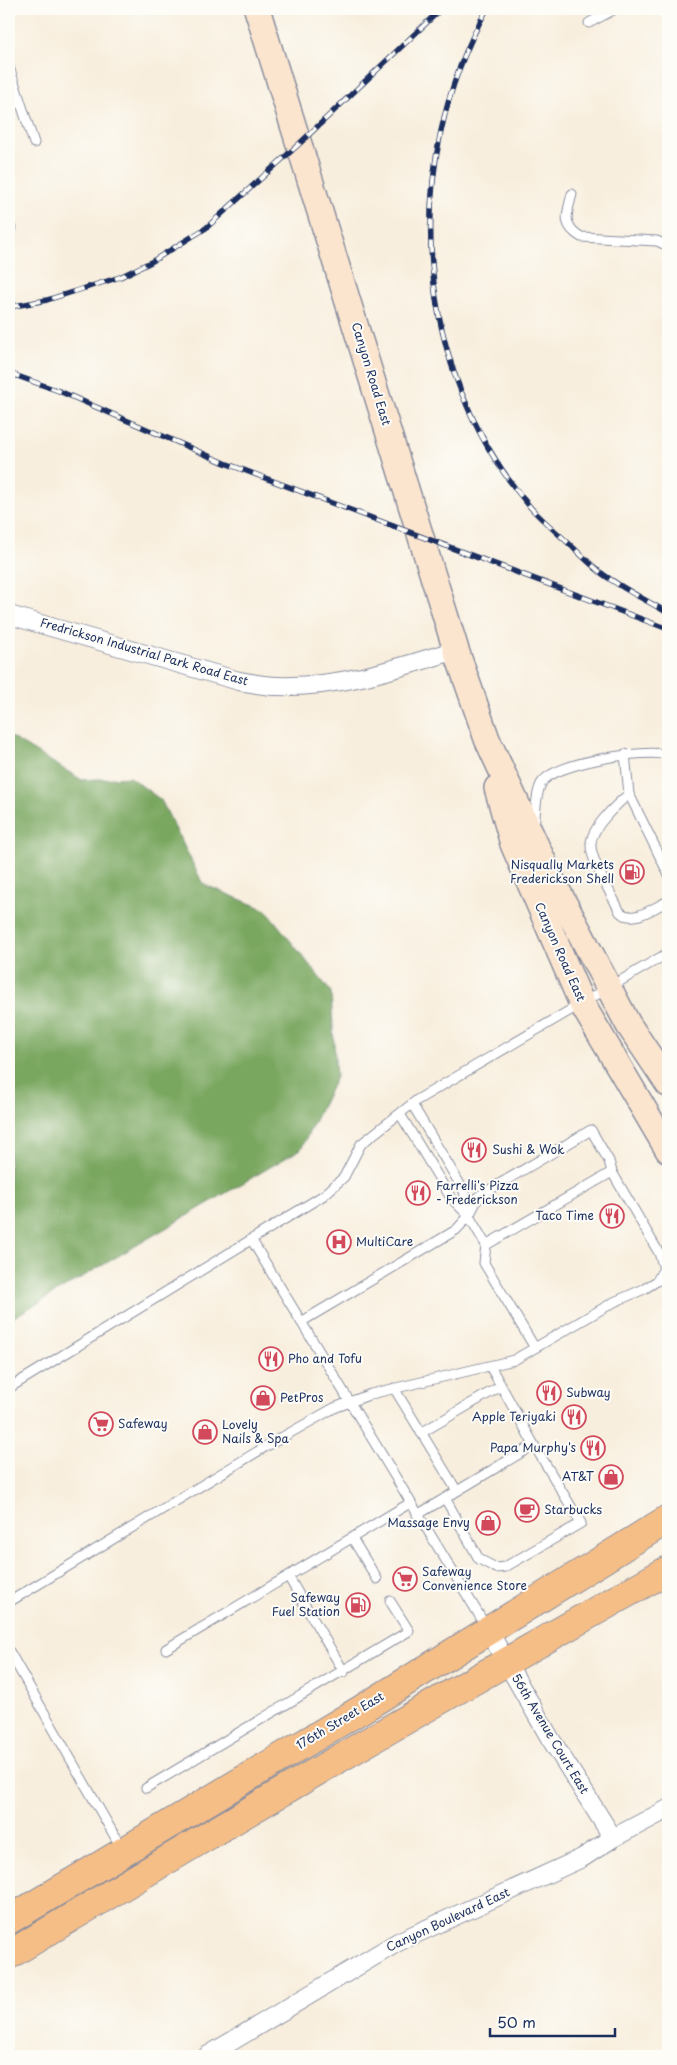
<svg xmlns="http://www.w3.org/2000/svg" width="677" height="2065" font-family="'Playpen Sans',sans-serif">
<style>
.forest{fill:#7aa761;stroke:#4a6b60}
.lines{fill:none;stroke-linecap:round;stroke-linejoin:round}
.lane-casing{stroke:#8a8e9e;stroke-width:11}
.street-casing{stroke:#8a8e9e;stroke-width:20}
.secondary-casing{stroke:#8a8e9e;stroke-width:28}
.primary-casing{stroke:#8a8e9e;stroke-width:30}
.lane{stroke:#fff;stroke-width:9}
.street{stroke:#fff;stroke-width:18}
.secondary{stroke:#fbe5cf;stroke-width:25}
.primary{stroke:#f6be87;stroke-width:28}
.rail-casing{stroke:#1b2f5e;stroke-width:5.5}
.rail{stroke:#fdfcf7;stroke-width:4;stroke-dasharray:11;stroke-linecap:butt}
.labels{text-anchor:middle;stroke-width:4;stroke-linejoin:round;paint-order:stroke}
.street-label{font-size:12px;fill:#1b2f5e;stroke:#fdfcf7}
.poi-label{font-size:12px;fill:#1b2f5e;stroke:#fdfcf7;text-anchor:start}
</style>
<rect width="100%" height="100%" fill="#fdfcf7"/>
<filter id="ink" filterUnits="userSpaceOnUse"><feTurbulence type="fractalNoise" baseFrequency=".02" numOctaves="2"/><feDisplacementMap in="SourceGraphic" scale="10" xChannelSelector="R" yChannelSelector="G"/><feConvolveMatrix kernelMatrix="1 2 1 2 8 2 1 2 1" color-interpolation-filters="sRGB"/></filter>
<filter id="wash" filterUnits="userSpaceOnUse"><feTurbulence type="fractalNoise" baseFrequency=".0096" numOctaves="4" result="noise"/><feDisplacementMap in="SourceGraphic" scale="20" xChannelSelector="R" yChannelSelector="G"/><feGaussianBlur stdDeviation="1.12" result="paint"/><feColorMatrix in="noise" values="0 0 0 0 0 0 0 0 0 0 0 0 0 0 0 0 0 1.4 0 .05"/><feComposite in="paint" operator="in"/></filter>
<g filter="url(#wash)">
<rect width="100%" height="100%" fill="#f8eedd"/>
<path class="forest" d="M9,736L82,780L130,777L161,800L203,884L266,910L331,992L336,1077L301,1149L9,1320Z"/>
</g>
<g filter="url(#ink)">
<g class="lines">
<g class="lane-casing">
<path id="lane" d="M589,23L615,9
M9,67L34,143
M572,194C567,214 561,225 581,237L657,241L668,246
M9,231L11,228
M625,754L629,794L668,873
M629,794C617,804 592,827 591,843C589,859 613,896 620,912C634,924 653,908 668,901
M534,826C536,814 535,795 541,784C551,763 647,748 668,755
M412,1104L464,1191L469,1216L486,1245L484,1263L535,1348
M400,1114L451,1198L469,1216
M251,1239L487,1628
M486,1245L612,1172
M9,1388L324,1195L344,1177L361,1144L417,1100L668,953
M394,1388L457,1491
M421,1433L501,1386
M445,1498L479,1559L496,1568L505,1567L581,1523L534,1445
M417,1515L534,1445L490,1366
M352,1538L377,1579
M288,1576L344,1672
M659,1579L668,1593
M9,1602L265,1447L334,1408L371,1394L514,1360L614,1302L644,1289L657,1281L664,1268L659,1253L612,1172L609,1161L591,1130L479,1196L469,1216L456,1230L301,1322
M166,1649L410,1503
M9,1651L122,1849
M146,1788L409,1631L390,1601"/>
</g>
<g class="street-casing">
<path id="street" d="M9,615L239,681C252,683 265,686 278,686C338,688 399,668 456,650
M488,1630L550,1738L613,1838
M207,2056L398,1942L582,1858L613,1838L668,1809"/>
</g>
<g class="secondary-casing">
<path id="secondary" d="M257,9L456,650L487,739L552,880L628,1024L668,1084
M497,788L513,844L582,1004L668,1150"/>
</g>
<g class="primary-casing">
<path id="primary" d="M9,1920L362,1709L668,1519
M9,1955C226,1823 446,1695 668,1570"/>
</g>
<use href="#lane" class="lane"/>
<use href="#street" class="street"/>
<use href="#secondary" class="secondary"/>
<use href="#primary" class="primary"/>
<g class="rail-casing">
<path id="rail" d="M487,9C400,164 413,371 531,508C541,519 553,529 564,539C576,550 588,562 600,572C621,588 646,600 668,613
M9,307L47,300L120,277L151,262L206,228L298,145L441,9
M9,373L59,391L225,463L668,629"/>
</g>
<use href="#rail" class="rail"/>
</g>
</g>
<defs>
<g id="fuel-ring" transform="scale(1.25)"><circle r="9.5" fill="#fdfcf7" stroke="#d1495b" stroke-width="1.5"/><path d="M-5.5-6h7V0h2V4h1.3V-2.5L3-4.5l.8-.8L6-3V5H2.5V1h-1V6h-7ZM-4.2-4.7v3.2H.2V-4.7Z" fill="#d1495b"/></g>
<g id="restaurant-ring" transform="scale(1.25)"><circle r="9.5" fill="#fdfcf7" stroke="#d1495b" stroke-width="1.5"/><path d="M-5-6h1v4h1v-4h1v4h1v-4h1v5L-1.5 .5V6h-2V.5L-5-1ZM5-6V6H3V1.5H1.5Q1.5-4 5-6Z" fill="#d1495b"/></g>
<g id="hospital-ring" transform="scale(1.25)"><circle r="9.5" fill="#fdfcf7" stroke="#d1495b" stroke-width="1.5"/><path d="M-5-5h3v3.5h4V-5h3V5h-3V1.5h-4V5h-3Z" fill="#d1495b"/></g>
<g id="shop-ring" transform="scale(1.25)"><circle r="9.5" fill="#fdfcf7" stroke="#d1495b" stroke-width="1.5"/><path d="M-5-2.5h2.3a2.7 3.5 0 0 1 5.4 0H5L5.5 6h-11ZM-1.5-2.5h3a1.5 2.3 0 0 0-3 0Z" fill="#d1495b"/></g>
<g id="supermarket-ring" transform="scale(1.25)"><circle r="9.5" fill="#fdfcf7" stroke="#d1495b" stroke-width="1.5"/><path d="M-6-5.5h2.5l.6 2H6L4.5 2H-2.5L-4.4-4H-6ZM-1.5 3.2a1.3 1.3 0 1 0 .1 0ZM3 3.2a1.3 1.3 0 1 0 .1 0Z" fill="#d1495b"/></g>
<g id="cafe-ring" transform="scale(1.25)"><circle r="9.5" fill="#fdfcf7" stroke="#d1495b" stroke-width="1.5"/><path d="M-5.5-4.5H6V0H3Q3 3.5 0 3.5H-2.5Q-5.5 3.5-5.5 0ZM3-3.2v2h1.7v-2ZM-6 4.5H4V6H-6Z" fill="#d1495b"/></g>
</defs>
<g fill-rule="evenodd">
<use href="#fuel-ring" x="632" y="872"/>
<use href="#restaurant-ring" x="474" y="1150"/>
<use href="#restaurant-ring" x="418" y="1193"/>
<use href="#restaurant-ring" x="612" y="1216"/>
<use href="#hospital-ring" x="339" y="1242"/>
<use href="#restaurant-ring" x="271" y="1359"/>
<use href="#restaurant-ring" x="549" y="1393"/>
<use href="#shop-ring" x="263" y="1398"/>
<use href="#restaurant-ring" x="574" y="1417"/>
<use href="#supermarket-ring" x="101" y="1424"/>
<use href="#shop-ring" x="205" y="1432"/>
<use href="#restaurant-ring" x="593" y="1448"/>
<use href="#shop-ring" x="611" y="1477"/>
<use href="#cafe-ring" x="527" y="1510"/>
<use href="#shop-ring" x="488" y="1523"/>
<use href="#supermarket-ring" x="405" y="1579"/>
<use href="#fuel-ring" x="358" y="1605"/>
</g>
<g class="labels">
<g class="street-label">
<text transform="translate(371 374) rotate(73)" y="4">Canyon Road East</text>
<text transform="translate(144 652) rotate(16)" y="4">Fredrickson Industrial Park Road East</text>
<text transform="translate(560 952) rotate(66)" y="4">Canyon Road East</text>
<text transform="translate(340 1721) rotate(-31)" y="4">176th Street East</text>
<text transform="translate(550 1734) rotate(59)" y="4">56th Avenue Court East</text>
<text transform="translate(448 1920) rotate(-25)" y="4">Canyon Boulevard East</text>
</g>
<g class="poi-label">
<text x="614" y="869" text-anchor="end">Nisqually Markets<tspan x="614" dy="14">Frederickson Shell</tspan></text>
<text x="492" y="1154">Sushi &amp; Wok</text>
<text x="436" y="1190">Farrelli's Pizza<tspan x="436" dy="14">- Frederickson</tspan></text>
<text x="594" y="1220" text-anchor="end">Taco Time</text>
<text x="356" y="1246">MultiCare</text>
<text x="288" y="1363">Pho and Tofu</text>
<text x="566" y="1397">Subway</text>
<text x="280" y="1402">PetPros</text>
<text x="556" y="1421" text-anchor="end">Apple Teriyaki</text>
<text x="118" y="1428">Safeway</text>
<text x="222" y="1429">Lovely<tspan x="222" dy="14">Nails &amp; Spa</tspan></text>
<text x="576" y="1452" text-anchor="end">Papa Murphy's</text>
<text x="594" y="1481" text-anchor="end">AT&amp;T</text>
<text x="544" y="1514">Starbucks</text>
<text x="470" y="1527" text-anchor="end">Massage Envy</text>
<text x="422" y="1576">Safeway<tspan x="422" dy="14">Convenience Store</tspan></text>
<text x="340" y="1602" text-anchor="end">Safeway<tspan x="340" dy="14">Fuel Station</tspan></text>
</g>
</g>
<rect width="677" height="2065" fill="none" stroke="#fdfcf7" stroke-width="30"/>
<path d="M490 2028v8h125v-8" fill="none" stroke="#1b2f5e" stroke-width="2.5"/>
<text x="497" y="2028" font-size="15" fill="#1b2f5e" stroke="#fdfcf7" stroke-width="4" paint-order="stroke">50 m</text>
</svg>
